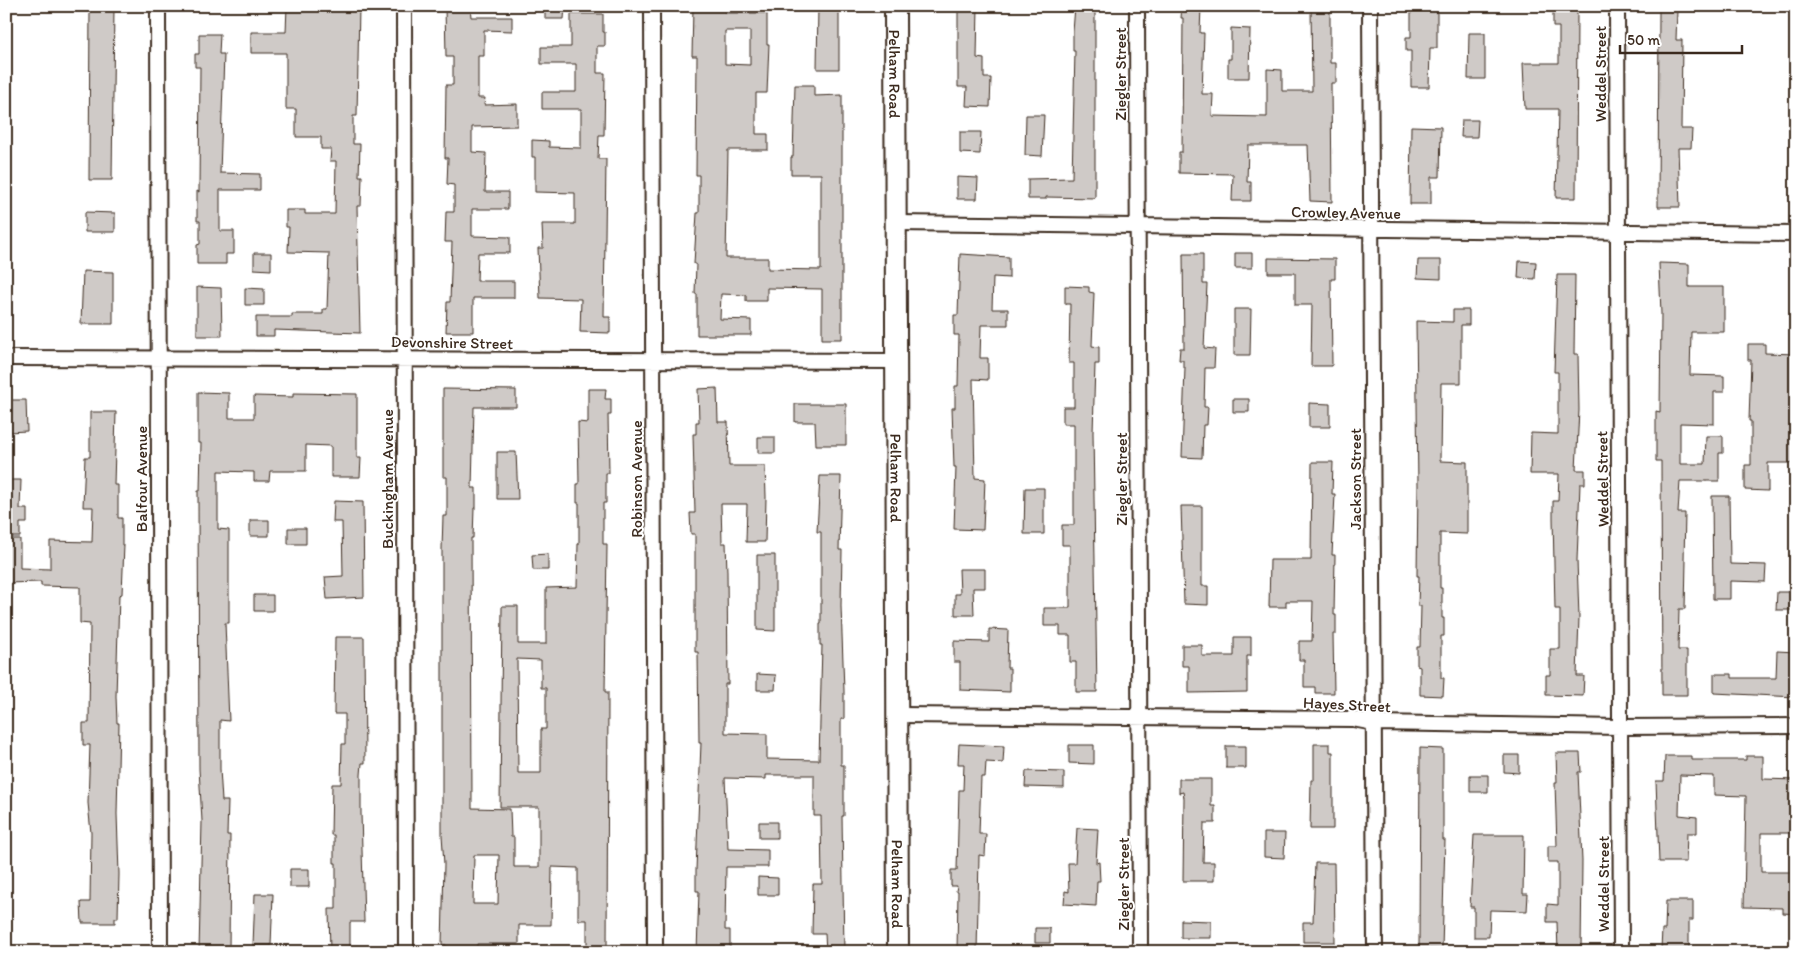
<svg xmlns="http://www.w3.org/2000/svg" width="1802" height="958" font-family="Itim,sans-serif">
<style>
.building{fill:#cfcac7;stroke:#3b2a1e;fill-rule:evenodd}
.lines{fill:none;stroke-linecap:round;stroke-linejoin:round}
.minor-casing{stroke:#3b2a1e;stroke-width:18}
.secondary-casing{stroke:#3b2a1e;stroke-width:24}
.minor{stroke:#fff;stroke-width:14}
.secondary{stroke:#fff;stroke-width:20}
.labels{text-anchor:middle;stroke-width:4;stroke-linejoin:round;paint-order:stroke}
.street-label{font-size:16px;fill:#3b2a1e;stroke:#fff}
</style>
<rect width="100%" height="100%" fill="#fff"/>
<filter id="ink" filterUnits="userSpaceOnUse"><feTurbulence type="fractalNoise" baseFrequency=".02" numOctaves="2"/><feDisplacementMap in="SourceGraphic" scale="10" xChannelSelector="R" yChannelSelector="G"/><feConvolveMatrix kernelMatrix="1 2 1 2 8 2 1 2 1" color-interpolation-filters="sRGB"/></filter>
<g filter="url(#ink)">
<path class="building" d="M90,6H114L112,180H89Z
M287,6H359L357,116H353V144H360L359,176H362L361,206H357L360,333L274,330V336H256V317H292V314H323V309H327L329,253L288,252L289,227H286V210H305V214H335L336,161H330L331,149H321V137H296V109H286V53H251V32H286Z
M445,6H470L471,17H512V31L484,30V56H478V98H485L484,105L517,104V126L472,127V152L486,153L485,192H508V209H472V236L510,237V253H478L477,281H514V298H473V332H446L447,302H450L452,242H445L446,212H454V185L447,184L448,158H445L446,85H453V57H446Z
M545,6H565L564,19H545Z
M818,6H839V69H817Z
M958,6H978L977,58L984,59V78H991L990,107L966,106L967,87H958Z
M1075,6H1095V198L1046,197V199H1028V179L1072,178L1075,51H1073V32Z
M1182,6H1201L1200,33H1204L1202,94H1213L1212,116L1267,117V69L1282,70V91H1312L1311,6H1330V63H1336V83H1331L1332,202L1310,201L1308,145H1248L1247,182H1251V201H1232L1233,174L1179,173V152H1182L1183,18H1181Z
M693,7L726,8V13H767V44H769L767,93H756V134H768V150H728L726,258H768V269L821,270V174H791V157H793L795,85H814V96L842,95V339H822V289L767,288V301H746V295L721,294L720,319L751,320V335H697V294H695L696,264H694L697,213H699V175H696L697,56H692ZM725,31H750V65L725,64Z
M1553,7H1577L1576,198H1556L1558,109H1525L1523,63H1559V27H1553Z
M1411,8H1437V48H1430L1429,87H1411V51H1406V37H1411Z
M1659,10H1677L1676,40H1682L1681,129H1692L1691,148H1678L1680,207H1658Z
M571,14H603V32H605V46H597V73H605L604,135H599L598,159H606L604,317H610V333L580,332L581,299L540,298L538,248H543L542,224H575V193L535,192V157H532V140L549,141V147L581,148V109H542V92H576V64H541V47H571Z
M1231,28L1250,29L1249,78H1228V59H1231Z
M1469,33H1485V79H1468Z
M199,34H220L219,54H224L220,173L260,174V190H220V231H234V254H226V264H197V245L200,244V221H197V191L199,192L200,67H195V54H199Z
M1026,115H1044L1042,156L1025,155Z
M1462,120H1478L1477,137H1461Z
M1411,126L1441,127L1440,177H1431V204H1410Z
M960,132H981L980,154L960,153Z
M957,177L978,178L977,199H957Z
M85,212L115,213V232H85Z
M254,253H271V270L254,269Z
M1235,253H1252V268H1235Z
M960,254L1009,257V278L993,277L992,309H1008V325H981L980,358H988V380L973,379L975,478L985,479L983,530L954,529L956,467H954L952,408H955V386H958L959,335H954V315H958Z
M1183,254H1203V284H1207L1204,348L1215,349L1214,368H1205L1204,407H1208L1207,425H1203L1202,458L1182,457L1185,367H1183V360H1179L1180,348H1184Z
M1268,258L1335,259V279H1331L1332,366H1311L1312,305H1295V273H1268Z
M1418,260H1441V279L1417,278Z
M1519,261L1536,262L1535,279L1518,278Z
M1659,263L1689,264V287H1724V332H1691L1690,375L1724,376V392H1714V424L1680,423V464H1705L1706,436H1723V453H1719V481H1680L1678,513H1685L1684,560H1686L1685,609H1679L1678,650H1687V695H1662L1661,461H1656V411L1660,412L1661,314Z
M83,271L113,272V324H81Z
M1557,275H1575L1574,354H1578L1579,410L1576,470H1585V484H1580L1577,560L1579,617L1577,676H1584L1583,696L1546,695V675H1550V649H1560V609H1555L1553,518V501H1558L1559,474H1530L1531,433L1558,434V372H1554Z
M1065,286L1089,287V292L1094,293L1092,346L1099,347V364H1095L1093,433L1097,692H1076V662H1070V635H1060V626H1044V608H1070V545H1062V525H1074V424H1063V407H1074V363H1069L1070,304H1065Z
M197,287L221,288L222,336H197Z
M245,288L264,289V305H245Z
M1234,309H1251L1250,355H1234Z
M1453,310H1469V325H1461V383H1441L1440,461L1467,462V534L1440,533V588H1442V618H1444V636H1441V678H1444L1443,696L1420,695V666L1417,665V647H1420L1421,606H1418L1419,576H1417L1418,486L1416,321L1453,322Z
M1748,344H1765V353L1796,354V463H1768V491L1745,490V465H1751V421H1749L1751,360H1748Z
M717,388L718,422H728L729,466H765L766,497L765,542H746L747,504H721L722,543H726L727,572L728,684H725V733L767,734V759L819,760L822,645H820V624H821V532H817L820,476H841L839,550H842L841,606L844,691V719H841V765H844V816H842L844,952H826L825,934H812L813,884H822L821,816H814V775H766V779L725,778L728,849L768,850V867H726L725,930H730V952H697L699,891H696V870L701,743H699L698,652H695V534H691L690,513H695L693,434H696V422H699L698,389Z
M443,389L516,390V407H474L472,488H476V508H474L473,538H471L472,808L510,809L511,837H514V867H539V807H500L502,606H518V644H546V588L577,587L578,544H579V503H577V484H579L578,422L588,423V389H606L605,399H611V415H608L609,473H606V503H603V544H607L605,692H608L607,952H587V920H578V868L552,867L551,925H519V944H477V952H446V945H442L444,864L442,835V549L443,516H447V477H443ZM517,659L541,660V688H546V729H541V773H518ZM474,855H499L498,904H473Z
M198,392L229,393V418H254V396L293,397V393L357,394V458H361L360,477H331V446L306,445V471H270L269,481H254V472L218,471V529L229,530V623H225L229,721L220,720V769L222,801H228L227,835H230L229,952H199L202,821L199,769L198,491H200L201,443H198Z
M1233,399H1249V412H1233Z
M8,400H26L27,431L8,432Z
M1309,403L1330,404V427H1309Z
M795,404H846V445H816L815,422H795Z
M90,412H116L114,485H118V518H122V545H124L122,594L119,595L116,696L117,723H119L117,814L119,874L118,918H115V923H82L81,902H90L91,833L88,803L90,745H83V723H89L90,624L80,623V587L41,586V582L6,583V539H20V568L50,569V541L92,542L93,507H83L85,457H90Z
M758,437H775V453H758Z
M497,452H516L518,499H497Z
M1312,462H1333L1332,494H1335L1332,555H1335L1334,615H1336V634H1333L1334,693H1315V687H1304V660H1299V641H1312L1313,601H1286V607H1269L1270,560H1311Z
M6,480H21L20,509H27V523H20V537H8Z
M1025,488H1044V534H1024Z
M1712,496H1729L1730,564L1766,565L1765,582L1730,581V599H1713Z
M334,501L363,502L364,597L327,599L325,577L343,576L342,522H333Z
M1181,506H1202V586H1208V605L1184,604Z
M250,520H269V536H250Z
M288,528H306V544H288Z
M548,554V570H533L532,555Z
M757,555H775V631L757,630Z
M959,569H985V588H973L974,615H955V594H960Z
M1777,592H1796V610H1776Z
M254,595H273V611H254Z
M989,629L1008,630L1007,668H1010V692L960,690V662H954V641L989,642Z
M335,637H364L365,763H362L361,775V813L364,922H350V952H330L329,909H336V863H334V835H331L332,784H341L342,744H345V714H334Z
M1234,637H1251V656H1247V692L1189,693V666H1182V645H1202V656H1234Z
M1777,651L1796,652V697L1714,693V674H1732V678H1776Z
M757,674L776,675L775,690H757Z
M959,744L1004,746L1003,763L986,762L985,777H981L979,834H986L985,856L979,855L977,952H957L958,891H956L957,886H951V870H957L959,790H963L964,764H958Z
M1314,744H1330V752H1333V829H1310L1311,780H1314Z
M1069,745H1094V764L1069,763Z
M1226,746H1246V768H1226Z
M1420,748L1443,749V840H1445L1442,949L1419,948Z
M1556,753H1580L1581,772H1578L1582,861L1581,952H1558L1557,922H1547V904L1558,905V862H1548V846H1557L1555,783H1557Z
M1504,755H1519V773L1504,772Z
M1665,756H1692V760H1746V756H1763V779L1796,780V833H1761V872H1796V914L1783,913V908L1744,907L1746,796L1714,795V776L1680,775L1679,815L1697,817V833H1687L1686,862H1659L1656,781H1664Z
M1026,771L1064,772V788L1025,787Z
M1470,775H1488V792H1470Z
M1179,779H1211V806H1215V823H1204L1203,862H1214V881H1183L1184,798L1183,792L1179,793Z
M759,822H777V838H759Z
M1077,828L1098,829L1096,863L1099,862L1100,881H1097L1096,906L1064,904L1065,891L1069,892L1068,863H1075Z
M1264,833H1285L1284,858L1264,857Z
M1474,835H1524L1523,894H1528L1527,911L1490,910L1489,937H1474V907H1470Z
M1315,863H1334L1335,942H1303V922H1313Z
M290,869H309V887H290Z
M758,877L778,878V895H758Z
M255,894H273L271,945H253Z
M1666,901H1693V920H1689V949H1661L1662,930H1665Z
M1181,920L1211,921V938H1181Z
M1035,928H1050V943H1035Z"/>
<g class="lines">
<g class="minor-casing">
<path id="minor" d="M158,6L160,952
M404,6L406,952
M652,6L655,952
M1137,6L1140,952
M1370,6L1375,952
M1617,6L1621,952
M896,223L1796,234
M6,358L896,361
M897,715L1353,719L1374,723L1619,727L1796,726"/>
</g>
<g class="secondary-casing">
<g id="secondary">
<path id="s1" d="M895,6L898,952"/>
</g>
</g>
<use href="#minor" class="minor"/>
<use href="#secondary" class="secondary"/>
</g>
</g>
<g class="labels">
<g class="street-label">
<text dy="6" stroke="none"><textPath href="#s1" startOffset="68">Pelham Road</textPath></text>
<text transform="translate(1120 74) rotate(-90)" y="6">Ziegler Street</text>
<text transform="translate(1600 74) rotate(-90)" y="6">Weddel Street</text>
<text transform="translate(1346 212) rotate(1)" y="6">Crowley Avenue</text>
<text transform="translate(452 342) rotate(1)" y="6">Devonshire Street</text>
<text transform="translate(141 479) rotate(-90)" y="6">Balfour Avenue</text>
<text transform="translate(387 479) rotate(-90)" y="6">Buckingham Avenue</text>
<text transform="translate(636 479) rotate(-90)" y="6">Robinson Avenue</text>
<text dy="6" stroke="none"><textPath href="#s1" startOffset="472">Pelham Road</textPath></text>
<text transform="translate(1121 479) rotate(-90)" y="6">Ziegler Street</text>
<text transform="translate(1355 479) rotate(-90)" y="6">Jackson Street</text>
<text transform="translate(1602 479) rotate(-91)" y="6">Weddel Street</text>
<text transform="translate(1347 704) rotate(3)" y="6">Hayes Street</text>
<text dy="6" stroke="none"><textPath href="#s1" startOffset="878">Pelham Road</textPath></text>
<text transform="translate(1123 884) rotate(-90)" y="6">Ziegler Street</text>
<text transform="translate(1603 884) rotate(-90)" y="6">Weddel Street</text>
</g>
</g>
<rect width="1802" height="958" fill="none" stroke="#fff" stroke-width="25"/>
<rect x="12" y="12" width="1777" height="933" fill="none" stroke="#3b2a1e" stroke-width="2" filter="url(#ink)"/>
<path d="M1620 45v8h122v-8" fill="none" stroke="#3b2a1e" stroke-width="2.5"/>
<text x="1627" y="45" font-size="15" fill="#3b2a1e" stroke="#ffffff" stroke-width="4" paint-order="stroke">50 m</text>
</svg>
